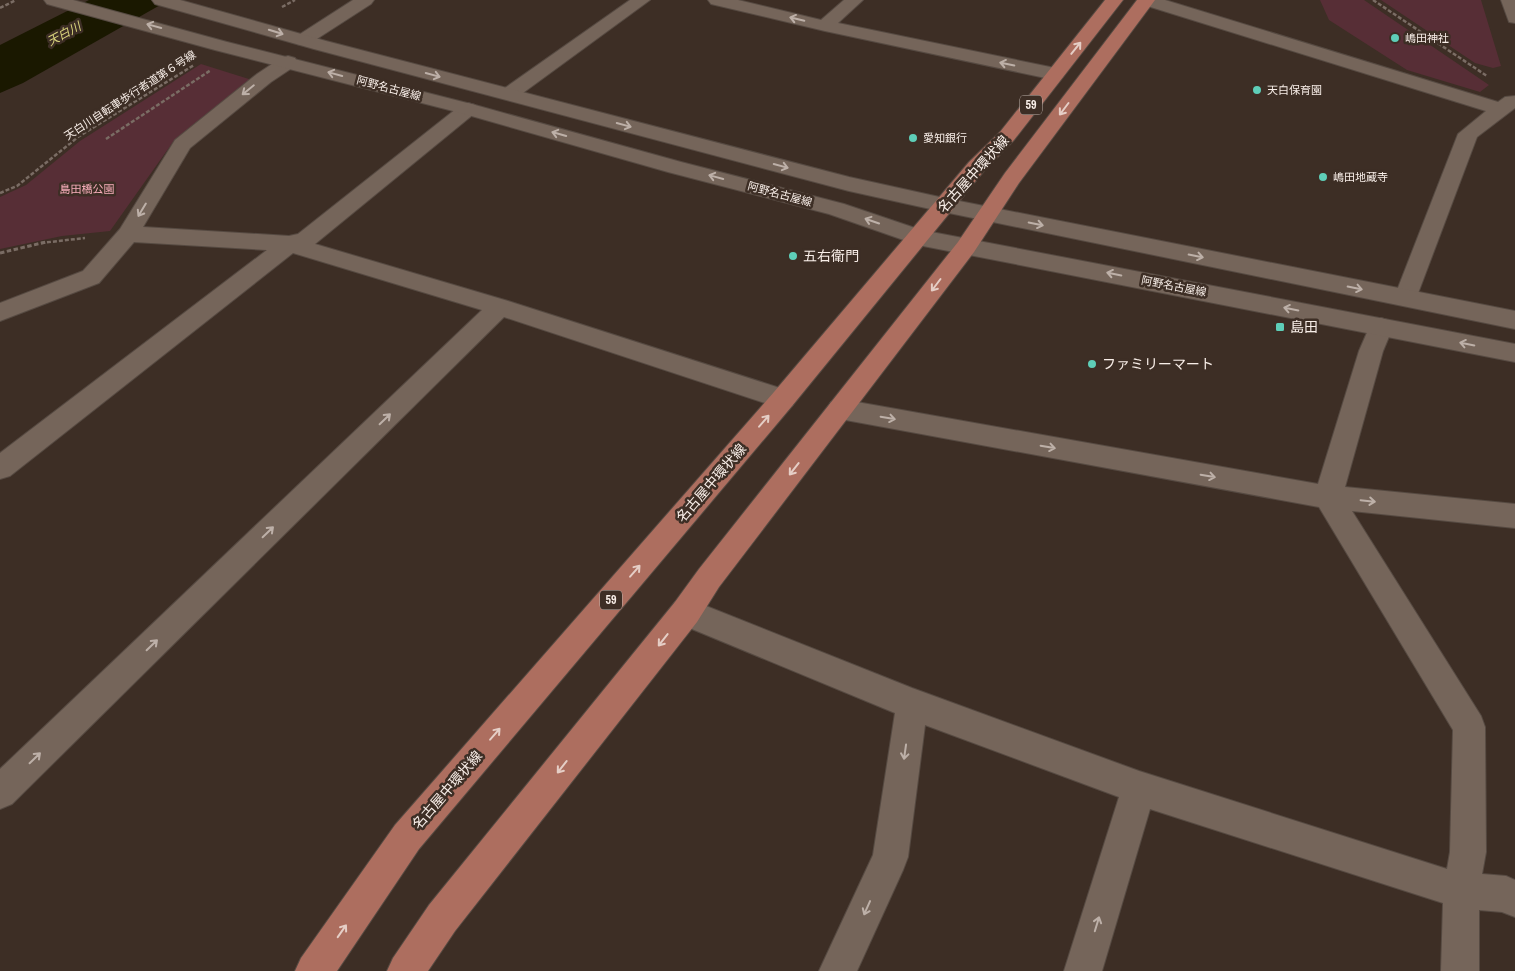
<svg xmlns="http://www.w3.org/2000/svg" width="1515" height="971" font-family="'Archivo Narrow','Noto Sans JP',sans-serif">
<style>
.green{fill:#572e36}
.water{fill:#1a1800}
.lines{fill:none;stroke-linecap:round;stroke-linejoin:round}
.street-casing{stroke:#564a42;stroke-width:2}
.secondary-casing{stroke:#564a42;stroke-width:2}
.primary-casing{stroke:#564a42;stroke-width:2}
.path-far1{stroke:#7a6c64;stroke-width:2.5;stroke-dasharray:4 2;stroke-linecap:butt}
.path{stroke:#7a6c64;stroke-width:3;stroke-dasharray:4.5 2.5;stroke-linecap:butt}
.street{fill:#75655a;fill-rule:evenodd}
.secondary{fill:#75655a;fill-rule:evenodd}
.primary{fill:#ad6e5f;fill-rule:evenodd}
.oneway{stroke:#bdb0a8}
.oneway2{stroke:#e5cec6}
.poi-dot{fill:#5eceb8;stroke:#3d2e25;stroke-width:2}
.labels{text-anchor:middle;stroke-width:5;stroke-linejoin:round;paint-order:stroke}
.far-poi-label{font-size:11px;fill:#f8eee8;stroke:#3d2e25;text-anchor:start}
.far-street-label{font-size:11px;fill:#f8eee8;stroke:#3d2e25}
.far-park-label{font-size:11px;fill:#f7adba;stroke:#3d2e25}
.far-water-label{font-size:12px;font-style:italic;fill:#dcd67e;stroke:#3d2e25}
.shield{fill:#3d2e25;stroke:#c0b4ae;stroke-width:1}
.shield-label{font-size:12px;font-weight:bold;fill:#f8eee8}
.street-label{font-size:14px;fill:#f8eee8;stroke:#3d2e25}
.poi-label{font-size:14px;fill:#f8eee8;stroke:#3d2e25;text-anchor:start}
</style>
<rect width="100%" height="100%" fill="#3d2e25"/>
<path class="green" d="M1320,0H1364L1489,85L1480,92L1407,70L1329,20Z
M1381,0H1481L1501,66L1493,68L1475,63Z
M201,64L252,80L173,142L110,231L62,236L0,249V197L26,185L80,141Z"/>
<path class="water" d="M89,0H169L23,83L0,93V45Z"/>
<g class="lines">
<g class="street-casing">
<path id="street" d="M353,0H374L371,4L309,44L303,45L297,44L294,40L297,36Z
M630,0H650L516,98L509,100L502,98L499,94L502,90Z
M708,0H738L821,20L844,0H863L838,23L1055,68L1062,70L1064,74L1062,78L1055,80L825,31L711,4Z
M1138,0H1165L1498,102L1505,97L1515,96V108L1477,137L1414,304L1406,306L1398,304L1394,298L1458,134L1486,111L1141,4Z
M288,56L295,58L297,62L295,66L271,82L190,148L143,227L289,236L298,234L461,105L468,103L475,105L478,109L475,113L315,244L508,301L783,389L792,392L796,399L792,406L783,409L504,317L12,804L0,809V769L482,310L293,253L10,476L0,479V453L267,250L134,242L99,283L0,321V303L83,271L120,229L175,140L257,74L281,58Z
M1381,318L1390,321L1393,327L1383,351L1345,487L1515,504V528L1352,511L1481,716L1485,727L1486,852L1482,874L1506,876L1515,880V917L1502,912L1479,910V971H1441L1443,903L1150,809L1102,971H1064L1119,797L925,725L908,857L903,870L857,971H819L873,855L895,713L675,622L671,612L675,602L686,598L912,688L1139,771L1447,869L1450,852L1453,730L1319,507L840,419L831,416L827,409L831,402L840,399L1318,484L1359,351L1372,321Z"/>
</g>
<g class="secondary-casing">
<path id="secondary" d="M44,0H73L227,42L475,105L681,162L844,204L921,230L1515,344V362L918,245L829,214L668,172L461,113L215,50L47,4Z
M152,0H180L326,41L849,177L944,198L1515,311V329L944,212L849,191L314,49L155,4Z
M1501,0H1515V23L1509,22Z"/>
</g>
<g class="primary-casing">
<path id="primary" d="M1105,0H1123L1014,140L983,172L792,406L419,849L337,971H295L301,958L395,825L774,392L969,162L1000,132Z
M1137,0H1155L1019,183L974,252L719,587L697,622L455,931L428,971H387L393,958L429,905L675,602L699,569L958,242L1005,173Z"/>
</g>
<path class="path-far1" d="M1373,0L1487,76
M282,7L295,0
M0,8L16,0
M106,139L211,70
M0,193L17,186L78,137L194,65
M41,243L85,238"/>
<path class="path" d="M0,253L46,242"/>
<use href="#street" class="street"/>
<use href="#secondary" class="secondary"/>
<use href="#primary" class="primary"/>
</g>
<defs><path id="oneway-shaft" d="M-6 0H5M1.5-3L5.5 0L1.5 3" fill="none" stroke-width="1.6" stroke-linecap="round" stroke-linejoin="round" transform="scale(1.25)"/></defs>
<g class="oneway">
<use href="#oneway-shaft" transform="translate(797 19) rotate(-167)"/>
<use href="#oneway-shaft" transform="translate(154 26) rotate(-165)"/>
<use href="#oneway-shaft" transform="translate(276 32) rotate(17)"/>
<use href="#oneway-shaft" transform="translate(1007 64) rotate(-168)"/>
<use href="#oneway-shaft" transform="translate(335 74) rotate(-165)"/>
<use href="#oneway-shaft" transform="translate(433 75) rotate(15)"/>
<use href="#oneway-shaft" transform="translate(248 90) rotate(141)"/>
<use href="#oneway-shaft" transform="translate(624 125) rotate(15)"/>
<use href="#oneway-shaft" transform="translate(559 134) rotate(-164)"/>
<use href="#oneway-shaft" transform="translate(781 166) rotate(15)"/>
<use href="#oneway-shaft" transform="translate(716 177) rotate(-165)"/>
<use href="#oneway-shaft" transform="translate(142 210) rotate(121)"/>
<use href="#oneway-shaft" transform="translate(872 221) rotate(-161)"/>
<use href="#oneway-shaft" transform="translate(1036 224) rotate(12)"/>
<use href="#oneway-shaft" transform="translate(1196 256) rotate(11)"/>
<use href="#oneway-shaft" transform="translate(1114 274) rotate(-168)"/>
<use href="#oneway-shaft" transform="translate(1355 288) rotate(11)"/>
<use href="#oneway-shaft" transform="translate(1291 309) rotate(-169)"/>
<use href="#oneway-shaft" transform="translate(1467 344) rotate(-169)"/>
<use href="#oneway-shaft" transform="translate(888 418) rotate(10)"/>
<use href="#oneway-shaft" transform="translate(385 419) rotate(-44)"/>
<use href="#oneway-shaft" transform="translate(1048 447) rotate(10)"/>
<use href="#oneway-shaft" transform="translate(1208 476) rotate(10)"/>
<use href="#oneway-shaft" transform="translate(1368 501) rotate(6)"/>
<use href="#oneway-shaft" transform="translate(268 532) rotate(-44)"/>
<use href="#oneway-shaft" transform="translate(152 645) rotate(-44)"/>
<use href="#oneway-shaft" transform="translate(905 752) rotate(98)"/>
<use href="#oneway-shaft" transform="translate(35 758) rotate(-44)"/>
<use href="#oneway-shaft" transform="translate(867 908) rotate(114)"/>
<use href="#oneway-shaft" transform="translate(1097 924) rotate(-73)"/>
</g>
<g class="oneway2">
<use href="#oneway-shaft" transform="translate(1076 48) rotate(-51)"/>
<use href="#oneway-shaft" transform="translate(1064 109) rotate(127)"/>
<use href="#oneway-shaft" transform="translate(936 285) rotate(127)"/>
<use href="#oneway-shaft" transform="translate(764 421) rotate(-49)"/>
<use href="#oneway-shaft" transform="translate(794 469) rotate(128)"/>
<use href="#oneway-shaft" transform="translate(635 571) rotate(-49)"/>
<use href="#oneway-shaft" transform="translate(663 640) rotate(128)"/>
<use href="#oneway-shaft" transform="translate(495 734) rotate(-49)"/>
<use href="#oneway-shaft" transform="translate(562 767) rotate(128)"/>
<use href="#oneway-shaft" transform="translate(342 931) rotate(-55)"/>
</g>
<g class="poi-dot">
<circle cx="1395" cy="38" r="5"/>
<circle cx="1257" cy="90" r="5"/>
<circle cx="913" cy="138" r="5"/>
<circle cx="1323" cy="177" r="5"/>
<circle cx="793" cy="256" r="5"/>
<rect x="1275" y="322" width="10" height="10" rx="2.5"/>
<circle cx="1092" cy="364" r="5"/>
</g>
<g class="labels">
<g class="far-poi-label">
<text x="1405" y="42">嶋田神社</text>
<text x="1267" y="94">天白保育園</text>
<text x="923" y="142">愛知銀行</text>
<text x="1333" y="181">嶋田地蔵寺</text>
</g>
<g class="far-street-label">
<text transform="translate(389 88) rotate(15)" y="4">阿野名古屋線</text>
<text transform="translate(130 95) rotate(-33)" y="4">天白川自転車歩行者道第６号線</text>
<text transform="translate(780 194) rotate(15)" y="4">阿野名古屋線</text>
<text transform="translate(1174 286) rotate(11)" y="4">阿野名古屋線</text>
</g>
<g class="far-park-label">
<text x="87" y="193">島田橋公園</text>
</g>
<g class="far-water-label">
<text transform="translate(64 34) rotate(-28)" y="4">天白川</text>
</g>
<g class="shield">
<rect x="1020" y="95.5" width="22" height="19" rx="4"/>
<rect x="600" y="590.5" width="22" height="19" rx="4"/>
</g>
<g class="shield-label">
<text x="1031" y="109">59</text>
<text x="611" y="604">59</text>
</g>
<g class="street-label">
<text transform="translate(973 174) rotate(-48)" y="5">名古屋中環状線</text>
<text transform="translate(711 483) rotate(-49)" y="5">名古屋中環状線</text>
<text transform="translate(447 790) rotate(-49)" y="5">名古屋中環状線</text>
</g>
<g class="poi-label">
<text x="803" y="261">五右衛門</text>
<text x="1290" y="332">島田</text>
<text x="1102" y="369">ファミリーマート</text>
</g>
</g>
</svg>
